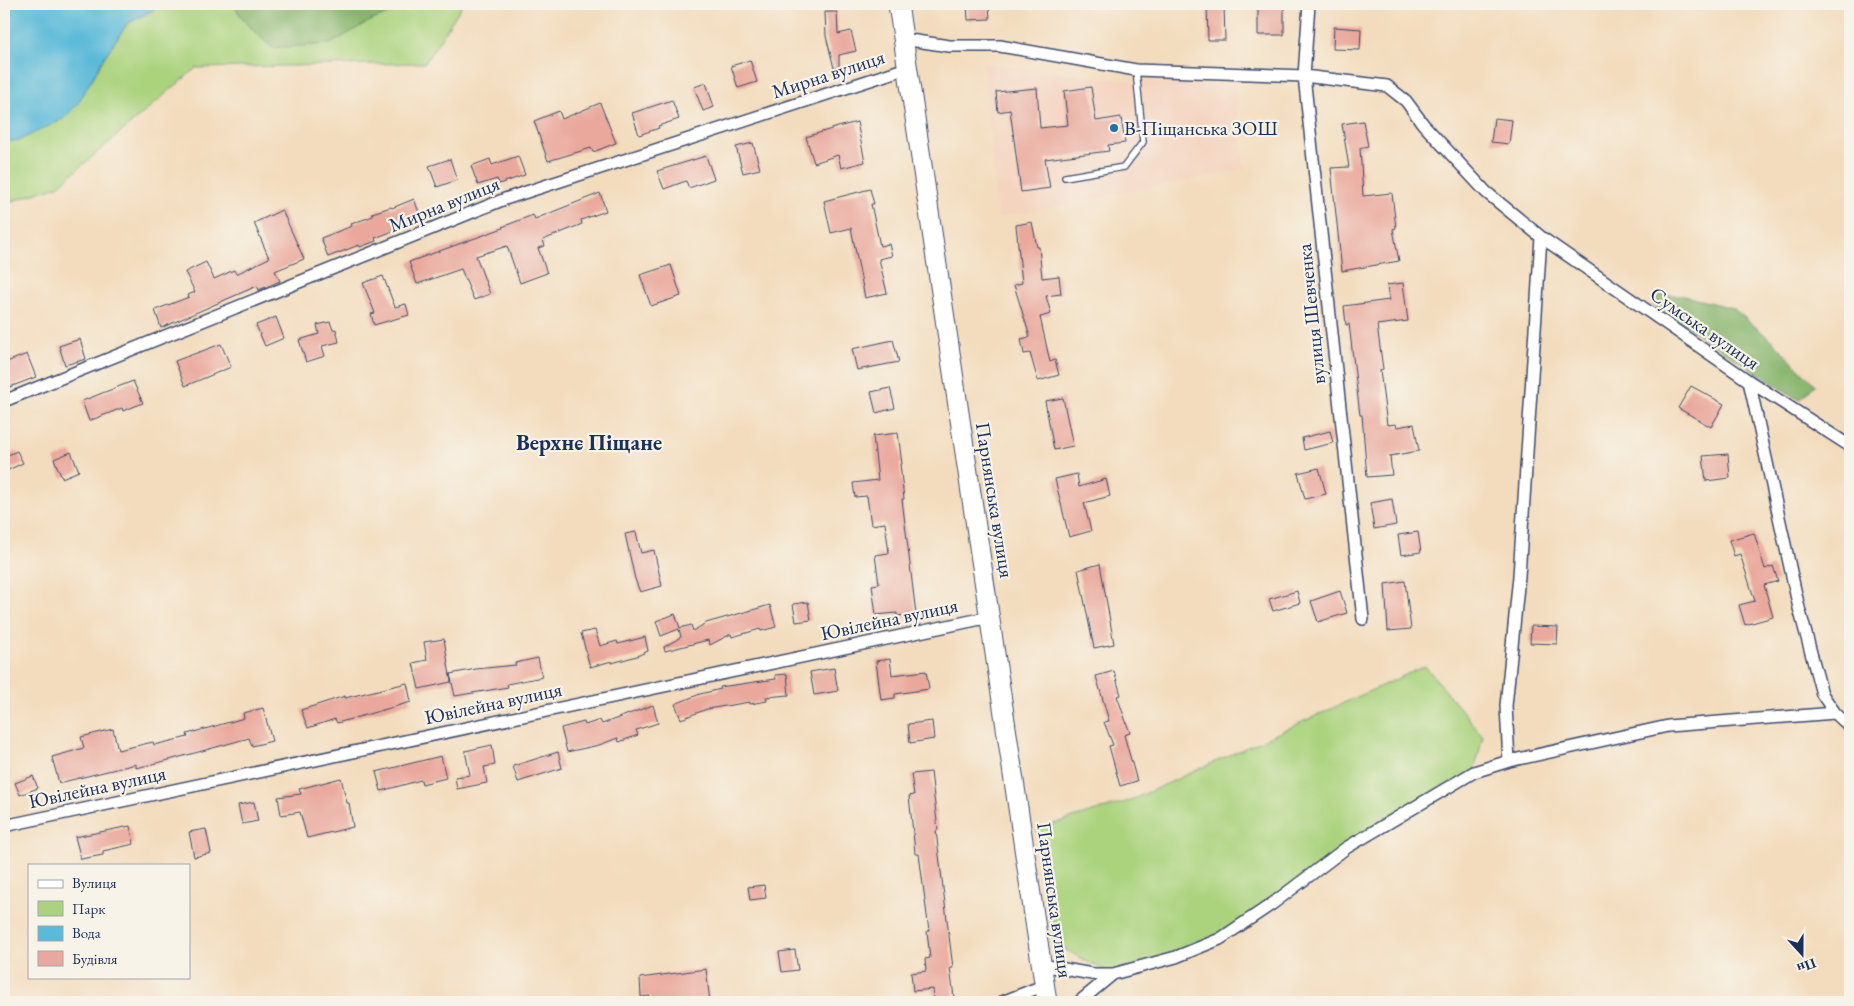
<svg xmlns="http://www.w3.org/2000/svg" width="1854" height="1006" font-family="'EB Garamond',serif">
<style>
.built{fill:#f4d3bf}
.green{fill:#abd37e;stroke:#63816e}
.forest{fill:#88b56d;stroke:#527266}
.water{fill:#5abad9;stroke:#3a749c}
.building{fill:#eaa89c}
.lines{fill:none;stroke-linecap:round;stroke-linejoin:round}
.lane-casing{stroke:#3b496c;stroke-width:8}
.street-casing{stroke:#3b496c;stroke-width:14}
.primary-casing{stroke:#3b496c;stroke-width:21}
.lane{stroke:#fff;stroke-width:5.5}
.street{stroke:#fff;stroke-width:11}
.primary{stroke:#fff;stroke-width:19}
.poi-dot{fill:#1f6fb2;stroke:#f7f3e8;stroke-width:2}
.labels{text-anchor:middle;stroke-width:4.5;stroke-linejoin:round;paint-order:stroke}
.street-label{font-size:20px;fill:#1b2f5e;stroke:#f7f3e8}
.poi-label{font-size:20px;fill:#1b2f5e;stroke:#f7f3e8;text-anchor:start}
.quarter-label{font-size:22px;font-weight:bold;fill:#1b2f5e;stroke:#f7f3e8}
</style>
<rect width="100%" height="100%" fill="#f7f3e8"/>
<filter id="ink" filterUnits="userSpaceOnUse"><feTurbulence type="fractalNoise" baseFrequency=".02" numOctaves="2"/><feDisplacementMap in="SourceGraphic" scale="10" xChannelSelector="R" yChannelSelector="G"/><feConvolveMatrix kernelMatrix="1 2 1 2 8 2 1 2 1" color-interpolation-filters="sRGB"/></filter>
<filter id="wash" filterUnits="userSpaceOnUse"><feTurbulence type="fractalNoise" baseFrequency=".0096" numOctaves="4" result="noise"/><feDisplacementMap in="SourceGraphic" scale="20" xChannelSelector="R" yChannelSelector="G"/><feGaussianBlur stdDeviation="1.12" result="paint"/><feColorMatrix in="noise" values="0 0 0 0 0 0 0 0 0 0 0 0 0 0 0 0 0 1.4 0 .05"/><feComposite in="paint" operator="in"/></filter>
<g filter="url(#wash)">
<rect width="100%" height="100%" fill="#f3dcbd"/>
<path class="built" d="M983,63L1127,81L1235,87L1244,169L998,218Z"/>
<path class="green" d="M168,4H233L245,22L370,21L411,4H463L425,63L196,68L58,186L4,204V142L20,140L91,82L105,56L127,24L155,9Z
M1425,666L1483,736L1474,772L1346,848L1220,939L1113,974L1097,967L1053,943L1037,829L1129,801Z"/>
<path class="forest" d="M233,4H411L370,21L330,44L272,48L245,22Z
M1659,295H1680L1733,308L1776,344L1815,385L1799,400L1652,304Z"/>
<path class="water" d="M4,4H168L155,9L127,24L105,56L77,105L63,119L20,140L4,142Z"/>
<g id="blocks">
<path class="building" d="M967,4H989L990,19L968,20Z
M1207,4H1224L1225,40H1208Z
M1284,7V35H1258V8Z
M825,12H837L838,34L851,31L856,51L839,55V67L834,68L826,36Z
M1334,27L1361,29L1360,50L1333,49Z
M750,60L757,82L738,88L731,66Z
M706,83L714,107L703,111L694,87Z
M1091,87L1096,121L1121,117L1125,143L1108,145L1109,151L1045,159L1050,188L1021,192L1010,110L998,112L996,92L1037,88L1040,128L1068,125L1064,91Z
M672,100L679,119L658,126L659,128L639,135L632,113Z
M600,103L616,143L593,152L591,148L548,161L534,121L559,111L562,119Z
M1494,118L1512,120L1509,144L1491,142Z
M1363,121L1368,146L1360,148L1363,196L1392,193L1396,228L1393,229L1399,261L1342,271L1331,168L1349,167L1342,124Z
M857,122L865,162L841,168L838,155L814,163L806,137L838,127Z
M753,143L760,169L743,173L736,147Z
M518,156L525,175L499,184L497,179L478,185L471,166L490,159L492,165Z
M706,156L714,179L689,188L686,181L664,189L657,171Z
M450,159L457,180L437,187L429,166Z
M870,189L874,204H871L880,246L889,244L892,256L879,259L887,293L865,298L851,228L831,233L824,201Z
M600,193L606,211L581,220L582,224L543,240L545,246L538,248L547,273L520,283L507,246L476,256L490,294L474,300L461,269L417,284L409,262L503,228L502,227L533,215L535,219Z
M414,199L422,220L375,238L376,241L360,247L359,245L328,257L321,238L352,226L351,224L373,216L372,213L391,207L392,208Z
M282,210L304,259L275,271L280,281L259,290L257,286L161,328L155,310L189,297L188,295L195,292L185,272L206,262L214,279L234,270L236,274L269,258L254,223Z
M1032,222L1037,247H1039L1042,278L1059,276L1061,294L1046,296L1051,314L1040,317L1050,362L1055,360L1059,375L1038,381L1030,353L1024,354L1021,339L1030,337L1014,285L1022,283L1016,225Z
M671,265L681,296L651,306L640,275Z
M383,276L395,307L406,304L409,315L374,325L371,314L375,313L363,283Z
M1403,283L1408,321L1377,325L1383,369L1380,370L1387,425L1396,424L1397,427L1414,424L1419,451L1390,456L1392,475L1367,477L1362,415H1360L1349,324L1346,325L1344,306L1389,300L1387,285Z
M276,317L284,338L265,346L256,325Z
M330,322L333,330L336,329L339,342L322,346L325,356L306,362L299,340L319,334L317,325Z
M80,339L86,359L65,365L59,346Z
M893,340L899,362L857,370L852,349Z
M221,344L231,367L185,386L175,361Z
M27,354L36,377L10,387L4,371V363Z
M133,381L143,403L123,411L122,408L89,421L82,401Z
M1691,386L1724,404L1711,427L1678,408Z
M890,388L895,408L876,413L871,392Z
M1063,398L1073,446L1054,450L1045,401Z
M1330,431L1333,443L1304,450L1302,438Z
M898,433L902,464H900L904,499H902L916,614L897,616V613L876,615L872,585L879,584L875,555L889,553L885,523L871,525L867,496L855,497L853,483L878,480L873,436Z
M17,451L23,463L4,472V457Z
M71,452L79,471L62,478L54,459Z
M1728,454L1730,478L1706,481L1703,456Z
M1319,468L1326,494L1305,499L1298,473Z
M1077,474L1079,487L1106,479L1110,496L1084,503L1091,531L1069,537L1055,479Z
M1392,499L1396,525L1374,529L1370,503Z
M636,532L641,553L654,550L662,586L640,592L635,579L625,534Z
M1418,532L1421,552L1401,555L1398,535Z
M1754,533L1765,569L1773,566L1778,581L1764,585L1773,617L1745,625L1739,605L1755,601L1740,554L1734,556L1729,540Z
M1100,564L1114,644L1094,648L1078,570Z
M1405,581L1411,629L1388,631L1385,584Z
M1297,591L1300,603L1273,611L1269,599Z
M1340,591L1347,613L1318,622L1311,601Z
M808,602L811,620L796,622L793,604Z
M770,605L776,627L761,631L760,629L732,637L731,634L710,645L708,640L665,651L664,647L681,637L679,629L661,636L656,621L675,614L680,628L691,625L693,631L706,623Z
M1531,626L1558,627L1557,644L1530,643Z
M595,630L600,646L617,641L618,644L645,637L648,651L637,656L612,663V661L590,667L581,633Z
M444,639L451,682L419,689L413,663L427,660L424,642Z
M538,658L542,677L507,684L508,687L455,696L450,674L476,669L516,665L515,663Z
M890,659L892,675L926,671L929,689L895,694V698L881,700L876,661Z
M834,668L838,691L814,695L810,672Z
M1114,671L1121,695L1117,696L1130,733L1124,735L1137,781L1120,786L1109,746L1113,745L1104,722L1109,721L1096,676Z
M787,674L789,695L766,697L767,701L750,704V702L707,709L681,719L675,704L700,694L721,689L720,687L776,679L775,675Z
M407,683L411,702L337,723L335,719L308,728L301,710L345,696V698Z
M653,705L658,723L636,730L638,735L619,742L618,738L599,745L567,752L561,728L584,722L585,725L600,720L602,724Z
M263,708L272,741L252,746L249,738L173,759L136,768V764L59,783L52,757L84,748L81,737L113,729L118,750L153,742L154,745L188,737L187,734L244,718L243,713Z
M932,721L934,739L910,743L908,724Z
M492,745L495,765L484,767L487,783L457,789L455,777L470,775L465,751Z
M558,752L562,768L518,782L513,766Z
M441,756L446,778L422,784L421,780L381,791L376,772Z
M931,772L938,830L936,831L953,968H950L954,997L934,1000L933,989L913,991L911,973L926,971L925,959L930,958L927,931H929L919,854H915L914,842L909,796L914,795L911,774Z
M33,776L38,788L20,795L15,783Z
M341,778L347,803H349L353,827L307,838L300,812L281,815L278,797L301,794L299,789Z
M254,802L258,821L242,824L238,805Z
M130,826L134,844L103,851V855L81,859L75,837Z
M206,829L211,853L194,857L189,832Z
M764,885L766,898L750,900L748,887Z
M795,950L798,970L782,972L779,952Z
M706,969L710,1002H651L650,996L641,997L640,978Z"/>
</g>
</g>
<g filter="url(#ink)">
<use href="#blocks" fill-opacity="0" stroke="#3b496c" stroke-width="1"/>
<g class="lines">
<g class="lane-casing">
<path id="lane" d="M1065,177L1124,167L1143,142L1136,70"/>
</g>
<g class="street-casing">
<path id="street" d="M1309,4L1304,76L1363,619
M903,39L949,46H1000L1136,70L1304,76L1387,86L1406,101L1423,124L1486,192L1541,237L1749,381L1850,446
M1749,381L1799,608L1822,694L1835,713L1850,727
M4,401L505,199L907,68
M1509,761L1506,706L1519,576L1541,237
M4,826L990,617
M1042,965L1092,974H1113L1176,957L1220,939L1272,904L1346,848L1474,772L1509,761L1668,726L1835,713
M1002,1002L1045,985
M1079,1002L1113,974"/>
</g>
<g class="primary-casing">
<path id="primary" d="M898,4L1047,1002"/>
</g>
<use href="#lane" class="lane"/>
<use href="#street" class="street"/>
<use href="#primary" class="primary"/>
</g>
</g>
<circle class="poi-dot" cx="1114" cy="128" r="5"/>
<g class="labels">
<g class="street-label">
<text transform="translate(828 74) rotate(-18)" y="7">Мирна вулиця</text>
<text transform="translate(444 204) rotate(-22)" y="7">Мирна вулиця</text>
<text transform="translate(1311 314) rotate(-96)" y="7">вулиця Шевченка</text>
<text transform="translate(1705 328) rotate(35)" y="7">Сумська вулиця</text>
<text transform="translate(995 500) rotate(81)" y="7">Парнянська вулиця</text>
<text transform="translate(889 619) rotate(-12)" y="7">Ювілейна вулиця</text>
<text transform="translate(493 703) rotate(-12)" y="7">Ювілейна вулиця</text>
<text transform="translate(97 787) rotate(-12)" y="7">Ювілейна вулиця</text>
<text transform="translate(1055 900) rotate(82)" y="7">Парнянська вулиця</text>
</g>
<g class="poi-label">
<text x="1124" y="135">В-Піщанська ЗОШ</text>
</g>
<g class="quarter-label">
<text x="589" y="450">Верхнє Піщане</text>
</g>
</g>
<rect width="1854" height="1006" fill="none" stroke="#f7f3e8" stroke-width="20"/>
<rect x="28" y="864" width="162" height="115" fill="#f7f3e8" stroke="#9fa5b1"/>
<rect x="38" y="880" width="25" height="8" fill="#ffffff" stroke="#9fa5b1"/>
<text x="72" y="888" font-size="15" fill="#1b2f5e">Вулиця</text>
<rect x="38" y="901" width="25" height="15" fill="#abd37e" stroke="#9fa5b1"/>
<text x="72" y="914" font-size="15" fill="#1b2f5e">Парк</text>
<rect x="38" y="926" width="25" height="15" fill="#5abad9" stroke="#9fa5b1"/>
<text x="72" y="938" font-size="15" fill="#1b2f5e">Вода</text>
<rect x="38" y="951" width="25" height="15" fill="#eaa89c" stroke="#9fa5b1"/>
<text x="72" y="964" font-size="15" fill="#1b2f5e">Будівля</text>
<g transform="translate(1802 954) rotate(159)" stroke="#f7f3e8" stroke-width="4" paint-order="stroke">
<path d="M0-4L9 19L0 12L-9 19Z" fill="#1b2f5e"/>
<text y="-8" font-size="14" font-weight="bold" text-anchor="middle" fill="#1b2f5e">Пн</text>
</g>
</svg>
